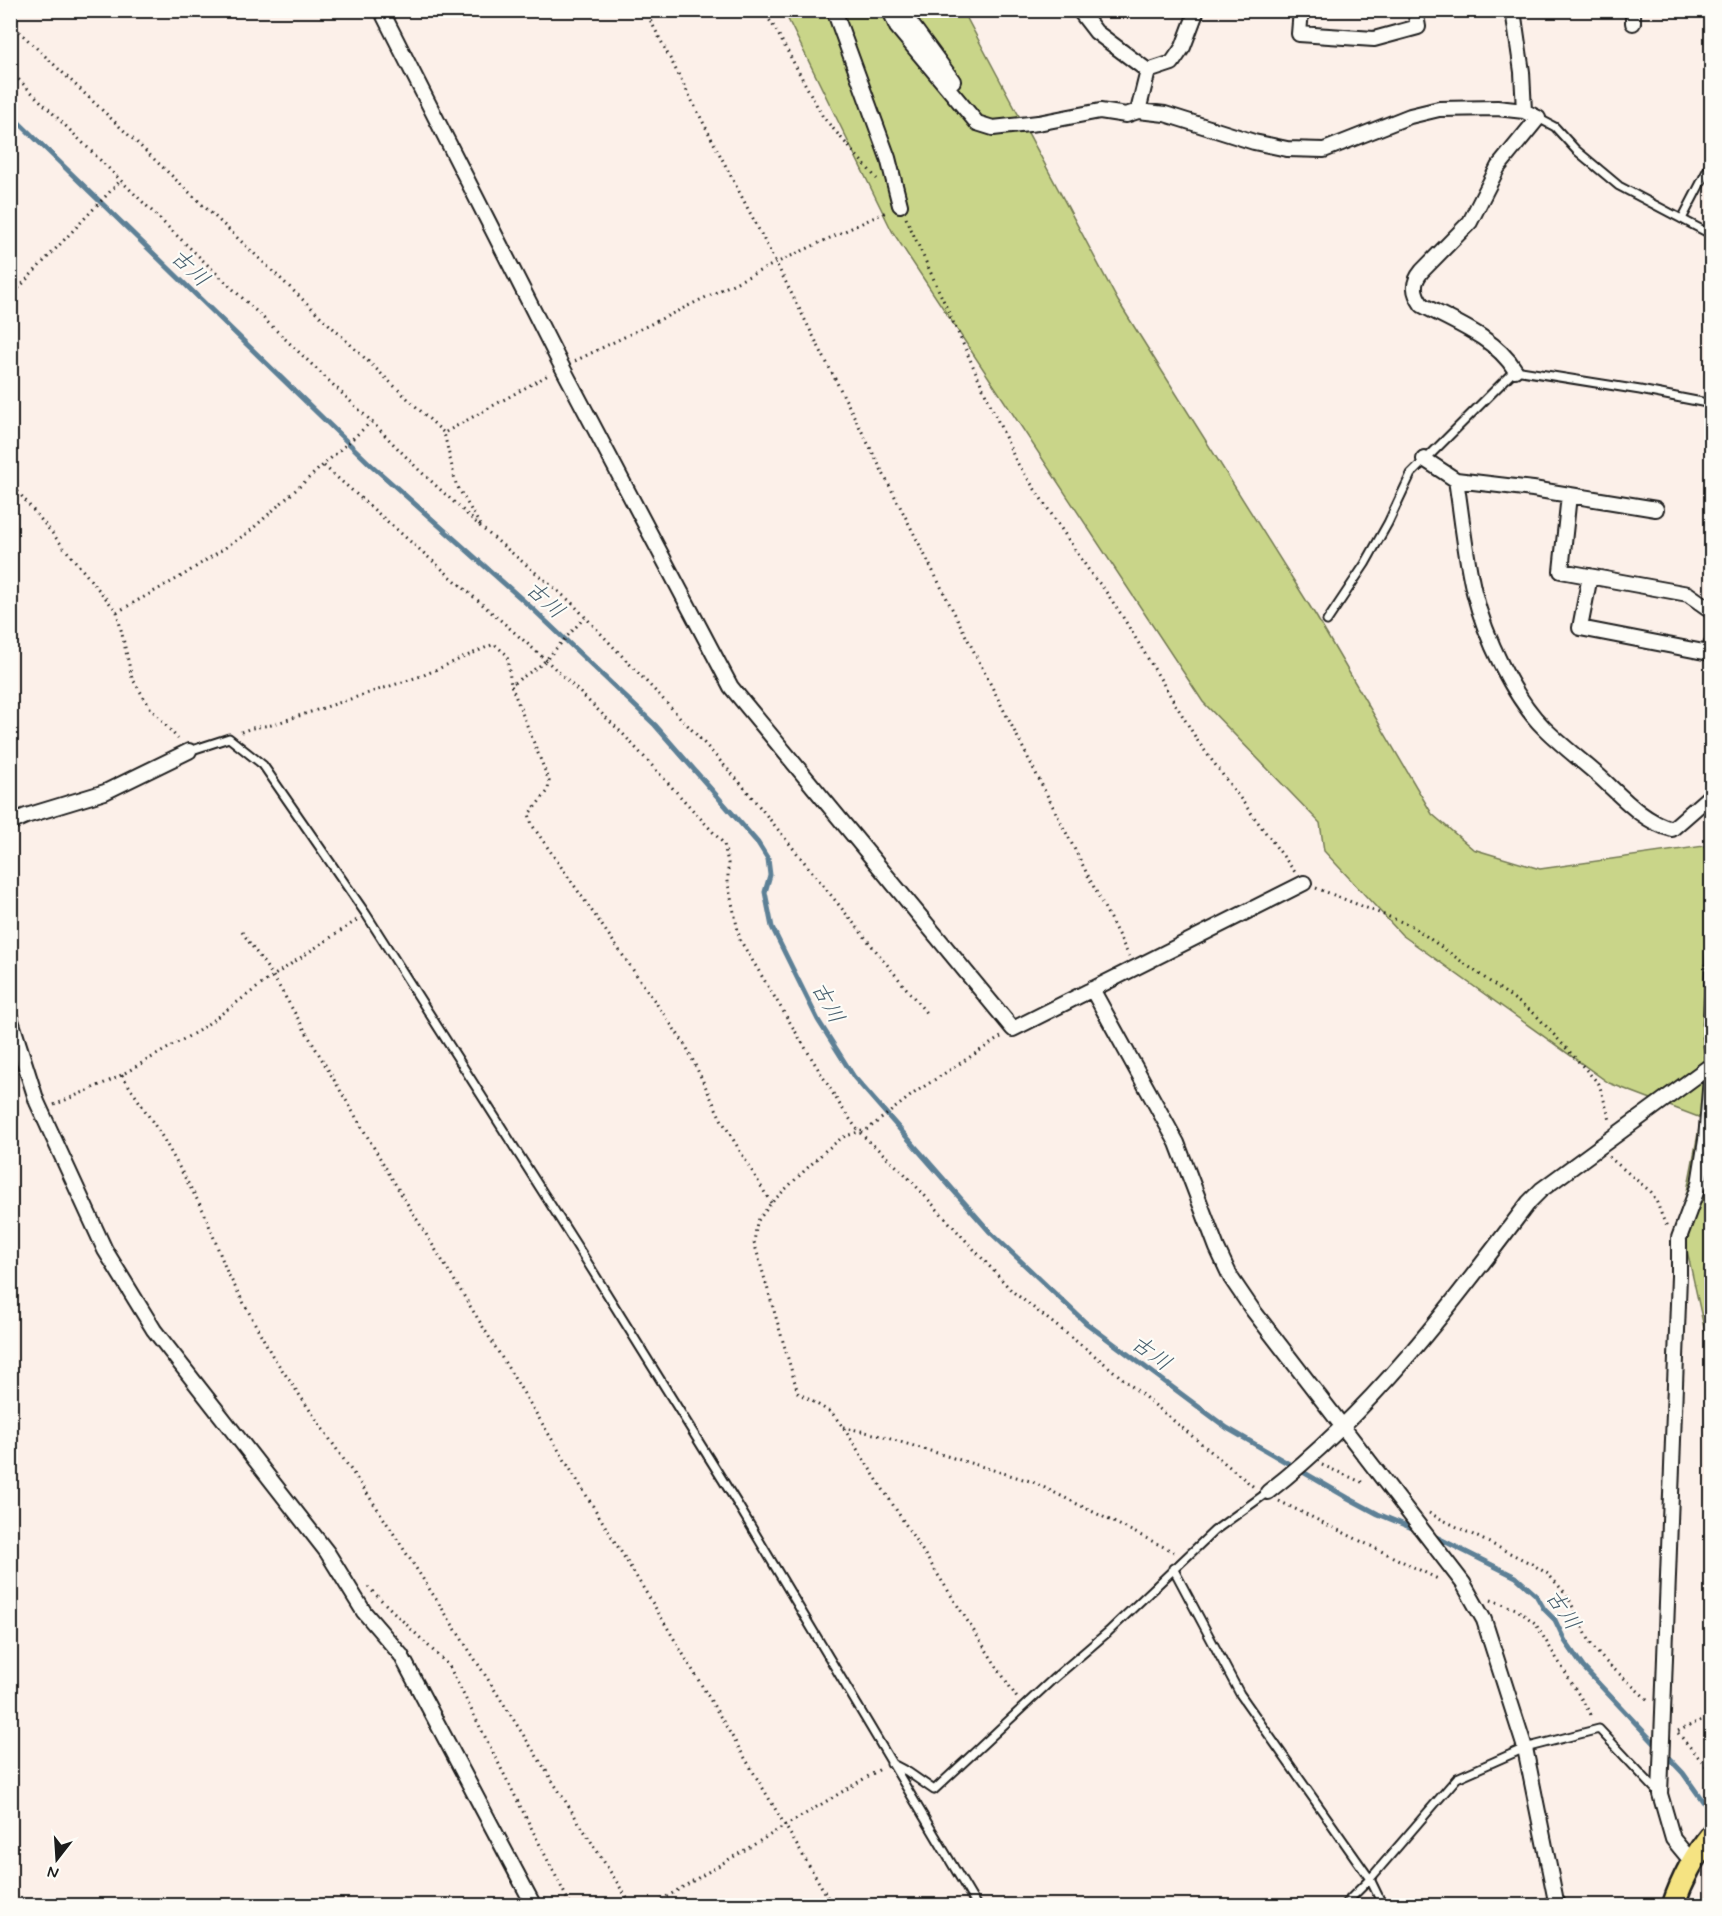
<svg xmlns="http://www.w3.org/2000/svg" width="1722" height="1916" font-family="Mynerve,'Klee One',sans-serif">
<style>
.green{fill:#c9d589;stroke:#727852;stroke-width:1.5}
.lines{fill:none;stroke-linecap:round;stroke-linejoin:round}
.stream{stroke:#5d8096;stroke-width:5}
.lane-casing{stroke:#1c1c1c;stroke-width:11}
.street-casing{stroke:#1c1c1c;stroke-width:18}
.primary-casing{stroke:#1c1c1c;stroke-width:26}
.path{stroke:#1c1c1c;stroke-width:3;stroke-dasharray:1.5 4.5;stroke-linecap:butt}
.lane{stroke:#fdfcf7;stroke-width:7}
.street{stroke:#fdfcf7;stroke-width:14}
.primary{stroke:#f5e382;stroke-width:21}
.labels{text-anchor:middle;stroke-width:4.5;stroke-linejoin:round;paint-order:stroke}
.water-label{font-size:22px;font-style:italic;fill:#485f6e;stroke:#fdfcf7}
</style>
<rect width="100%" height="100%" fill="#fcf0e9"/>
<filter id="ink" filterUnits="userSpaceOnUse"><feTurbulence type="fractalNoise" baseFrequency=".0167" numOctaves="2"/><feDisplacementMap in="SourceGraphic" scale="12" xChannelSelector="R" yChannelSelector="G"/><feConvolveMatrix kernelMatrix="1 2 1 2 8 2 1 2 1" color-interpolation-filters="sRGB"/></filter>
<g filter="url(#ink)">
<path class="green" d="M784,11H963L1118,301L1316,616L1432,814L1473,849L1540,869L1711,845V1353L1709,1350L1681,1223L1701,1118L1609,1083L1402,935L1324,851L1320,823L1203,702L892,231Z"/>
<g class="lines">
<path class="stream" d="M10,114L370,464L534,610L655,725L758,843L768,859L770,875L765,892L772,927L818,1020L854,1077L990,1232L1086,1323L1227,1428L1348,1498L1378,1514L1417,1530
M1432,1535L1516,1577L1536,1595L1544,1609L1555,1620L1565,1641L1583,1667L1658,1747
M1665,1754L1683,1773L1712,1814"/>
<g class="lane-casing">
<path id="lane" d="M1538,118L1555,127L1576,150L1619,186L1712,235
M1682,219L1712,161
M1327,621L1365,564L1388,523L1411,474L1515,370L1640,390L1712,404
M189,751L229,738L263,765L366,914L584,1257L737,1503L977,1906
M1710,1066L1707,1033L1712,910
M1173,1568L1240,1694L1370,1879L1383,1906
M891,1763L908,1772L934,1790L1052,1680L1108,1632L1214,1531L1268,1492
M1343,1906L1370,1879L1457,1778L1525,1748L1599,1729L1658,1792"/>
</g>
<g class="street-casing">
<path id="street" d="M381,10L559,361L731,687L1013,1029L1304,883
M834,10L888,158L900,205
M890,10L897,27L977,123L993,128L1038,123L1100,111L1126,115L1138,111L1165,114L1254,142L1287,149L1324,150L1410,116L1439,109L1497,108L1524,111L1538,118L1498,167L1470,222L1422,271C1412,283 1413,292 1422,305C1454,322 1496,338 1515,370
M906,10L909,21L953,81
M1079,10L1096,32L1148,71
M1301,10L1299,34L1374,39L1418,27L1415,10
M1513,10L1522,72L1524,111
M1633,10V23
M1138,111L1148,71L1172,63L1183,47L1197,10
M1424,459L1456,480L1533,489L1656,509
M1456,480C1462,517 1465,556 1474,592C1485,636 1512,696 1544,728C1561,745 1581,760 1599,776C1620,795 1643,822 1672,829L1712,794
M1569,495L1561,571L1688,594L1712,611
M1590,576L1580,628L1709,653L1712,643
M10,823L26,816L105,792L189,751
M1092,989L1177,1143L1217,1248L1231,1278L1252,1309L1463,1583L1484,1620L1525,1748L1557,1906
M10,1017L37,1102L105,1250L154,1330L327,1552L364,1612L401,1655L534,1906
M1268,1492C1371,1412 1451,1306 1529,1202L1541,1190L1710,1066
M1692,1862L1673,1839L1660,1794L1679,1276V1238L1699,1184L1706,1140L1711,1077L1710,1066"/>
</g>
<g class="primary-casing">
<path id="primary" d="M1673,1906C1682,1879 1694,1856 1712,1834"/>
</g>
<path class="path" d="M645,10L776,263L1129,956
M763,10L776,30L823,117L877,179
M10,23L444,433
M10,71L168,227L372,422L418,469L483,529L571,602L694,732L742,785L927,1014
M906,218L1016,461L1094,578L1102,586L1121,614L1199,743L1295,872
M10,297L121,180
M575,361L776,263L888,211
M324,466L546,660L623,734L724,844L728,863V884L740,940L840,1105L859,1132L904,1173L1012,1291L1099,1359L1255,1488
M10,482L117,612L132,678L151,709L178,739
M480,525L456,484L444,433L550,374
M117,612L182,576L249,532L371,422
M585,617L542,664L511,685L549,781L548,791L529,814L532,825L686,1046L721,1119L771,1203
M241,732L252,728L271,725L424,675L494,644L507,655L511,685
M1316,888L1412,926L1535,1014L1599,1084L1610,1120
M242,932L273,976L397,1187L658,1612L833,1906
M1001,1037L917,1091L868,1129L843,1137L825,1151L771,1203L757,1222L754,1242L798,1393L832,1413L843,1427L1017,1698
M122,1075L163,1138L204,1212L227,1272L272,1355L377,1508L489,1681L632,1906
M54,1105L116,1078L198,1031L273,976L357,920
M1609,1157L1651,1192C1659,1203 1660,1215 1667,1226
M843,1427L874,1434L1033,1482L1174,1552
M1322,1465L1366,1484
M1279,1501L1440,1580
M1429,1513L1532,1564L1548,1574L1567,1595L1592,1646L1604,1660L1648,1700
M368,1587L449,1666L571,1906
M1491,1600L1516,1609L1535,1623L1593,1718
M1678,1731L1712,1715
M1678,1733L1712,1773
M651,1906L882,1768"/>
<use href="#lane" class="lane"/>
<use href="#street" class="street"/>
<use href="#primary" class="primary"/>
</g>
</g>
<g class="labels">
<g class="water-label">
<text transform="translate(191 267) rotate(44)" y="8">古川</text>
<text transform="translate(546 599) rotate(43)" y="8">古川</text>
<text transform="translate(829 1002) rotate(62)" y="8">古川</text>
<text transform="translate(1152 1352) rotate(37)" y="8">古川</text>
<text transform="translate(1564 1609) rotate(56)" y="8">古川</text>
</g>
</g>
<rect width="1722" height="1916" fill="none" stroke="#fdfcf7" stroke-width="36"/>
<rect x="18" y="18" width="1686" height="1880" fill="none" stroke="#1c1c1c" stroke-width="2" filter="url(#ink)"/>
<g transform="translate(57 1859) rotate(197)" stroke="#fdfcf7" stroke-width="4.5" paint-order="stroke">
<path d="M0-4.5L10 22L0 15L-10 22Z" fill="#1c1c1c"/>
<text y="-9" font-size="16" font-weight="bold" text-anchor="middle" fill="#1c1c1c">N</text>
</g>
</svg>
